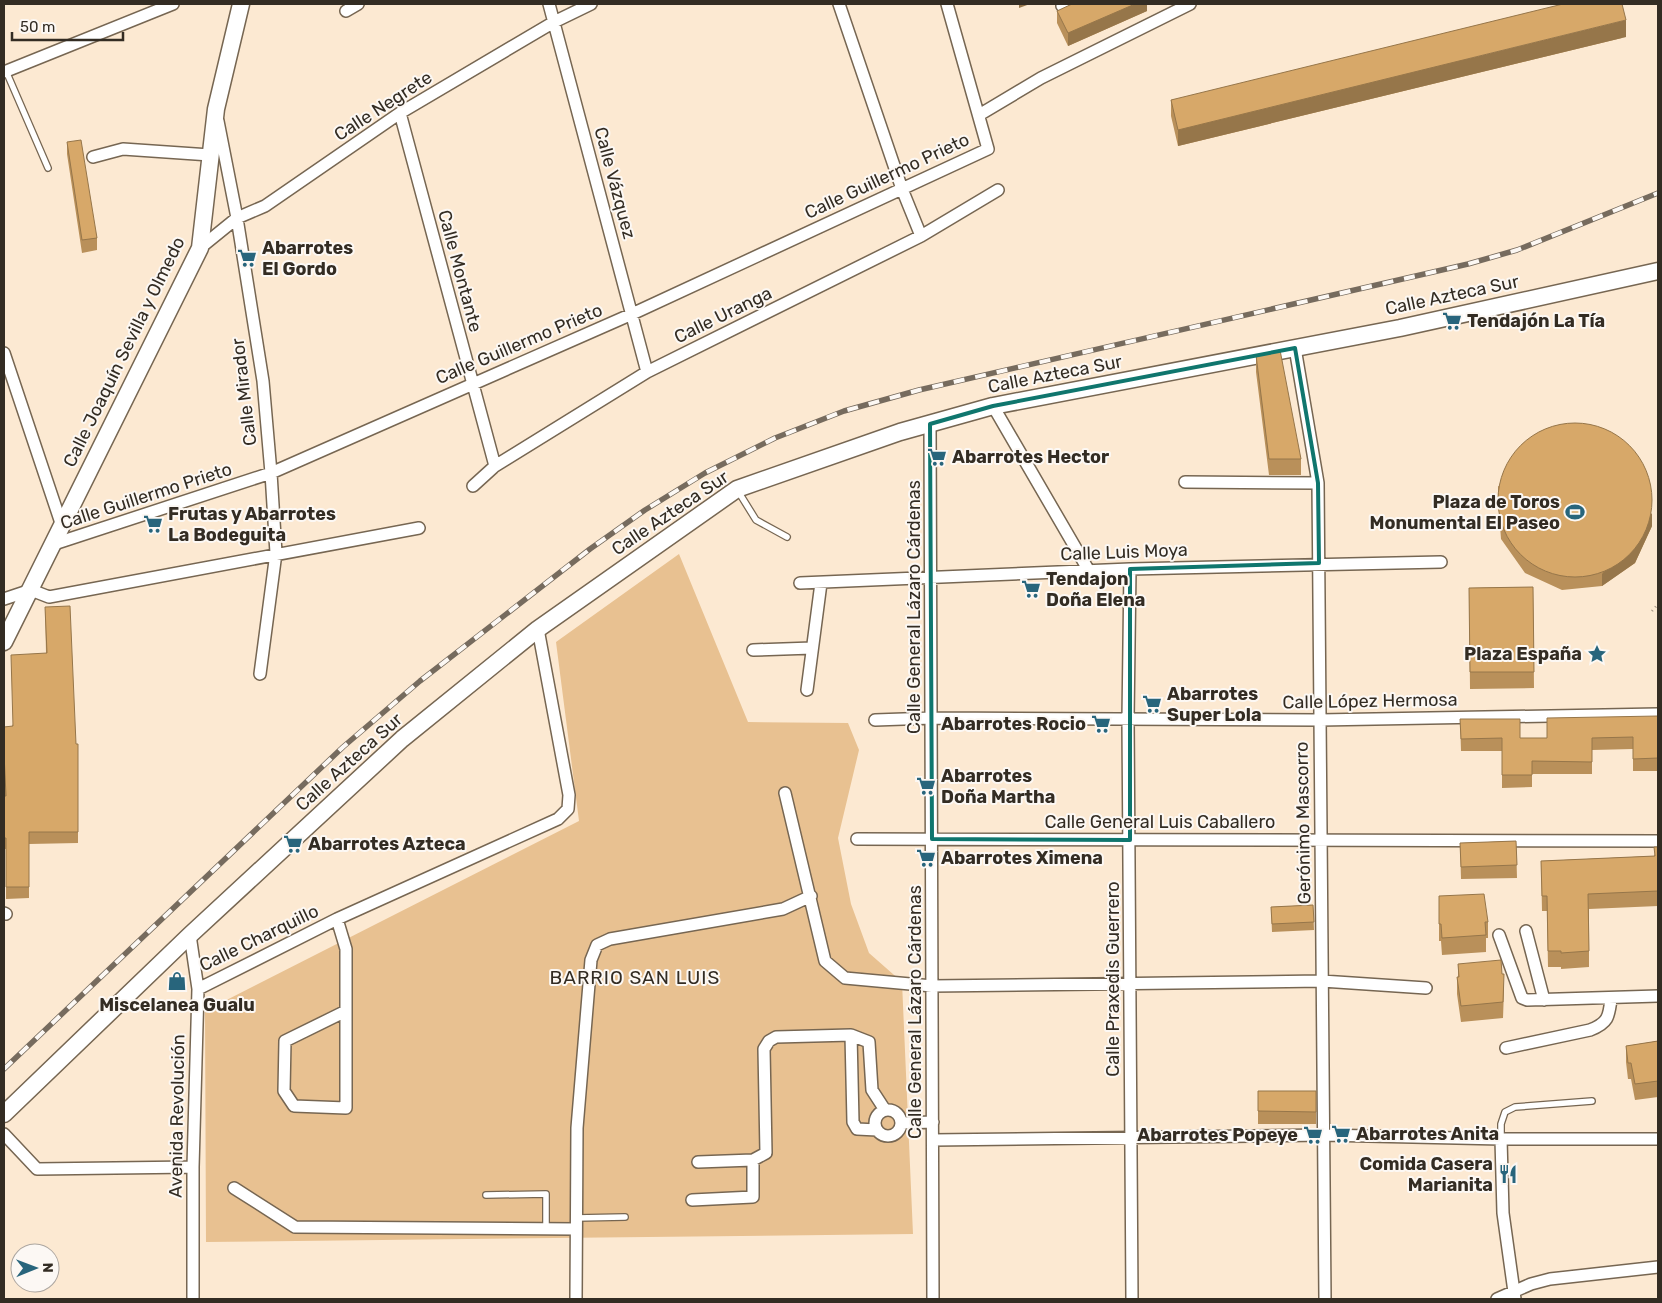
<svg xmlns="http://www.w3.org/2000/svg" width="1662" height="1303" font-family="Rubik,sans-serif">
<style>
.pitch{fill:#e8c191}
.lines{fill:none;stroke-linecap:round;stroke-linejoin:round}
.lane-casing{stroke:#766652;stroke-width:8}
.street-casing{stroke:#766652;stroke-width:14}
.secondary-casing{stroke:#766652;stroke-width:19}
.path{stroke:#9f9181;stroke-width:2.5;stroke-dasharray:1 4;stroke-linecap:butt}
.lane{stroke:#fff;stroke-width:5.5}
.street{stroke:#fff;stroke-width:11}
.secondary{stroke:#fff;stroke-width:16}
.rail-casing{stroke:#766b5e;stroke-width:5.5}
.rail{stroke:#fcf8f4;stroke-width:4;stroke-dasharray:11;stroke-linecap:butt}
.wall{fill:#b9905a}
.shaded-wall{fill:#96764a}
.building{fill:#d7a869;stroke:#96764a}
.marked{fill:none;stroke:#0f766e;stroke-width:4;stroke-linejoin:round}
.labels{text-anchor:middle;stroke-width:4;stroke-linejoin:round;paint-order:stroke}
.street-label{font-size:18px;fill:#332c23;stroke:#fcf8f4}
.poi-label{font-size:18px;font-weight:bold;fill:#332c23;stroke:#fcf8f4;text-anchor:start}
.neighbourhood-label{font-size:19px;letter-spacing:1px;fill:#332c23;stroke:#fcf8f4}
</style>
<rect width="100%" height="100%" fill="#fce9d2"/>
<path class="pitch" d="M679,554L748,722L848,723L859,750L838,838L851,904L869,953L902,982L913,1234L206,1242L205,1011L579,821L556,642Z"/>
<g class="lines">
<g class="lane-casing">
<path id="lane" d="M6,71L48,168
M738,491L756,520L787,537
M1501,1139V1124L1505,1112L1515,1107L1592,1101
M486,1195L546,1194V1230
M576,1218L625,1217"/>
</g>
<g class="street-casing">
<path id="street" d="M549,4L647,372
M839,4L902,189L921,236
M1062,6L1067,4
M346,11L358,4
M4,72L173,4
M400,113L495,466
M979,115L1041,78L1190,4
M218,121L237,218L263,381L271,473L276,553L260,674
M93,157L123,149L210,155
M200,248L237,218L265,206L400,113L554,22L591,4
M1295,348L1318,483L1325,1299
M4,353L62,526
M993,406L1089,571
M930,424L933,1299
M1185,482L1318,483
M473,486L495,466L647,372L921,236L998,190
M54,544L271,473L632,314L988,149L947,4
M1130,569L1128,719L1132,1299
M800,583L1130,569L1441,562
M4,599L31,590L49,597L419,528
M753,650L812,648
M807,690L821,583
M875,720L932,718L1320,720L1658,714
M785,793L825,961L845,978L932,986L1322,981L1426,988
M857,839L1658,841
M4,913L6,914
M337,919L346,949V1108L294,1106L284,1091L285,1041L346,1011
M1526,931L1544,1000
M190,935L198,989L193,1167V1299
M1499,935L1522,998L1527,1000L1658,996
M198,989L337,919L558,819L568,809L569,795L538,629
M851,1035L853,1122L857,1129L877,1130
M1506,1048L1590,1030C1608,1023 1609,1017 1611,999
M875 1123a13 13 0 1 1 26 0a13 13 0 1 1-26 0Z
M902,1123L933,1122
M4,1134L37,1169L193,1167
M1501,1139L1503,1213L1515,1299
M933,1140L1324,1135L1501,1139H1658
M698,1162L753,1160L766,1153L764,1049L769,1041L776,1037L851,1035L869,1042L872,1090L885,1110
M234,1188L295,1227L576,1229
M692,1200L753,1197V1160
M576,1299L577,1128L591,960L597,945L610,939L783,909L811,896
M1497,1299L1531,1284L1550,1279L1658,1267"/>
</g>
<g class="secondary-casing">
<path id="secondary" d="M4,642L200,248L216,109L241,4
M4,1114L190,935L402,739L538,629L737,489L900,432L993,406L1400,328L1658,271"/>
</g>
<path class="path" d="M1652,611L1658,604"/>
<use href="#lane" class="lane"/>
<use href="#street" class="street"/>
<use href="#secondary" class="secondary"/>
<g class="rail-casing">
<path id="rail" d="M4,1069L343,747L420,681L590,549L645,510L705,473L775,438L844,411L919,390L1468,264L1517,250L1658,193"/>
</g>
<use href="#rail" class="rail"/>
</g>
<path class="wall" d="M1147,4V11L1068,46L1057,23V11Z
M1626,37L1178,146L1171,116V100Z
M67,142L97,238V250L82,253L67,154Z
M1256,355L1301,459V475H1269L1256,372Z
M1498,486L1652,526L1635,563L1602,586L1562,590L1525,573L1501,539L1498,498Z
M1533,587L1534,688L1470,689L1469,588Z
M45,607L76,744H78V843L29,844V898L6,899V849H4V796H5L4,765V727L12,726L46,653Z
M1658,716V771H1633V749L1592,750V774H1532V787L1502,788V751H1461L1460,719L1520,738H1547Z
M1516,841L1517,878L1461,879L1460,843Z
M1658,847V906L1589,909V967L1561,969V967H1548L1547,911H1542L1541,861L1654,856Z
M1313,905L1314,930L1272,932L1271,907Z
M1488,922V938H1486V952L1442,955L1441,941H1439V924Z
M1458,964L1502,974L1504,990L1503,1018L1461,1022L1457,994V977H1458Z
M1658,1041V1097L1635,1100L1631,1079H1628L1626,1062V1046Z
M1258,1091H1316V1124H1258Z"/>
<path class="shaded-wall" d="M1019,4H1030L1019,8Z
M1135,4H1147V11L1068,46V33Z
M1626,20V37L1178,146V130Z
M1652,513V526L1635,563L1602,586V574Z"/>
<path class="building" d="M1072,4H1135L1068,33L1057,11Z
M1563,4H1622L1626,20L1178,130L1171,100Z
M81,140L97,238L82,240L67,142Z
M1280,350L1301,459H1269L1256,355Z
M1498 500a77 77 0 1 1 154 0a77 77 0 1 1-154 0Z
M1533,587L1534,672H1470L1469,588Z
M70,606L76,744H78V832H29V887H6V838H4V796H6L4,753V727L13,726L11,655L47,653L45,607Z
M1658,716V758L1633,759V737L1592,738V762L1532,761V775H1502V738L1461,739L1460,719H1520V738H1547V718Z
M1516,841L1517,865L1461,867L1460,843Z
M1654,847H1658V891L1588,894L1589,951L1561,953V951H1548L1547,896H1542L1541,861L1655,856Z
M1484,894L1488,922H1485L1486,935L1442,938L1441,924H1439V896Z
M1313,905L1314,922L1272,924L1271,907Z
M1501,960L1502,974H1504L1503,1002L1461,1006L1457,977H1459L1458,964Z
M1658,1041V1081L1635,1084L1631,1063H1628L1626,1046Z
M1258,1091H1316V1112L1258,1111Z"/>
<path class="marked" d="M1295,348L1318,483L1319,563L1130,569V840L932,839L930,424L993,406Z"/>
<defs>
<g id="supermarket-bare" transform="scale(1.5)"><path d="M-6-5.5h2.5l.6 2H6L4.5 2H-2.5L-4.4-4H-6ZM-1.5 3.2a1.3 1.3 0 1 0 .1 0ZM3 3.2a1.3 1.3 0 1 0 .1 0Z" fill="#28657c" stroke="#fcf8f4" stroke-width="2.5" paint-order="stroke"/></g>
<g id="stadium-bare" transform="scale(1.5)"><path d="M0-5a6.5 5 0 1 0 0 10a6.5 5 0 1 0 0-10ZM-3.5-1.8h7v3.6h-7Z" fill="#28657c" stroke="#fcf8f4" stroke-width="2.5" paint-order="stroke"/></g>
<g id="sight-bare" transform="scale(1.5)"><path d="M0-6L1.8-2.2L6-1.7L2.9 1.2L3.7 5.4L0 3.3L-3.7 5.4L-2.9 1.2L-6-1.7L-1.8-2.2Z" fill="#28657c" stroke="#fcf8f4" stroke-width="2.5" paint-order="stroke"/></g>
<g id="shop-bare" transform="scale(1.5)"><path d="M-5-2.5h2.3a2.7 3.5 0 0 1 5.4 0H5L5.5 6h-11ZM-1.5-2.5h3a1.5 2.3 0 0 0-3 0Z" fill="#28657c" stroke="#fcf8f4" stroke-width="2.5" paint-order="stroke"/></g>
<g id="restaurant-bare" transform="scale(1.5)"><path d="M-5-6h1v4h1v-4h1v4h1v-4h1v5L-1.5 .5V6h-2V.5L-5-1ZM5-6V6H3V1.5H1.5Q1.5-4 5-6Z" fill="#28657c" stroke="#fcf8f4" stroke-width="2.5" paint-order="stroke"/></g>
</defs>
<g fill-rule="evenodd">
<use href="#supermarket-bare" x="247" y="258"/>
<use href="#supermarket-bare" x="1452" y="321"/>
<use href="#supermarket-bare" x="937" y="457"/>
<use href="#stadium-bare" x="1575" y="512"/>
<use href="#supermarket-bare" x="153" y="524"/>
<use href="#supermarket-bare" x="1031" y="589"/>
<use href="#sight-bare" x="1597" y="654"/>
<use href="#supermarket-bare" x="1152" y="704"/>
<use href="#supermarket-bare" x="1101" y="724"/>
<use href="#supermarket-bare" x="926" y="786"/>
<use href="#supermarket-bare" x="293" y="844"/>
<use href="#supermarket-bare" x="926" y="858"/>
<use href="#shop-bare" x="177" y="981"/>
<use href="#supermarket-bare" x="1341" y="1134"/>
<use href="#supermarket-bare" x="1313" y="1135"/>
<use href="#restaurant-bare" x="1508" y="1174"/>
</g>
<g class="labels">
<g class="street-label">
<text transform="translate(383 106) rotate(-33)" y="6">Calle Negrete</text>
<text transform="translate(887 176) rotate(-25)" y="6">Calle Guillermo Prieto</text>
<text transform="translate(615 183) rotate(75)" y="6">Calle Vázquez</text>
<text transform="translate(460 271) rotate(75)" y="6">Calle Montante</text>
<text transform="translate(1452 295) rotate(-12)" y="6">Calle Azteca Sur</text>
<text transform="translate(723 315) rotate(-26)" y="6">Calle Uranga</text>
<text transform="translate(519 344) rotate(-23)" y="6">Calle Guillermo Prieto</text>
<text transform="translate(124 352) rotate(-64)" y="6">Calle Joaquín Sevilla y Olmedo</text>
<text transform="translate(1055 374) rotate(-11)" y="6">Calle Azteca Sur</text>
<text transform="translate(244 392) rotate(-97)" y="6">Calle Mirador</text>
<text transform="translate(146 496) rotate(-18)" y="6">Calle Guillermo Prieto</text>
<text transform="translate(670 513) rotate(-34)" y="6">Calle Azteca Sur</text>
<text transform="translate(1124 552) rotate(-2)" y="6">Calle Luis Moya</text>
<text transform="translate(914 607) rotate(-90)" y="6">Calle General Lázaro Cárdenas</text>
<text transform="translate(1370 701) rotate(-1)" y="6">Calle López Hermosa</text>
<text transform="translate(349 762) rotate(-42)" y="6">Calle Azteca Sur</text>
<text x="1160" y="828">Calle General Luis Caballero</text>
<text transform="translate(1303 823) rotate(-91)" y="6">Gerónimo Mascorro</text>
<text transform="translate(259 938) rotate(-26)" y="6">Calle Charquillo</text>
<text transform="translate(1113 979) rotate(-90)" y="6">Calle Praxedis Guerrero</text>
<text transform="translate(915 1012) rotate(-90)" y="6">Calle General Lázaro Cárdenas</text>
<text transform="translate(177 1116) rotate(-89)" y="6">Avenida Revolución</text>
</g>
<g class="poi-label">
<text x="262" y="254">Abarrotes<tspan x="262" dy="21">El Gordo</tspan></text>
<text x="1467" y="327">Tendajón La Tía</text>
<text x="952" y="463">Abarrotes Hector</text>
<text x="1560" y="508" text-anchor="end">Plaza de Toros<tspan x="1560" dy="21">Monumental El Paseo</tspan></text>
<text x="168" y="520">Frutas y Abarrotes<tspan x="168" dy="21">La Bodeguita</tspan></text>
<text x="1046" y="585">Tendajon<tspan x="1046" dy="21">Doña Elena</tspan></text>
<text x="1582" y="660" text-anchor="end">Plaza España</text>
<text x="1167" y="700">Abarrotes<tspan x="1167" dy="21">Super Lola</tspan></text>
<text x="1086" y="730" text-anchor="end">Abarrotes Rocio</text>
<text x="941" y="782">Abarrotes<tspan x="941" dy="21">Doña Martha</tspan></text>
<text x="308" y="850">Abarrotes Azteca</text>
<text x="941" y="864">Abarrotes Ximena</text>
<text x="177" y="1011" text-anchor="middle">Miscelanea Gualu</text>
<text x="1356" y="1140">Abarrotes Anita</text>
<text x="1298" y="1141" text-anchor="end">Abarrotes Popeye</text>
<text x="1493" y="1170" text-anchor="end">Comida Casera<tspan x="1493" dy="21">Marianita</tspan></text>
</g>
<g class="neighbourhood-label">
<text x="635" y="984">BARRIO SAN LUIS</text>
</g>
</g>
<rect width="1662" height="1303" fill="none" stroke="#332c23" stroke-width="10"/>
<g transform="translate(35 1268) rotate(89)"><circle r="24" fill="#fcf8f4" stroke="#aca6a0"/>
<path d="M0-4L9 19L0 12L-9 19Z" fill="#28657c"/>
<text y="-8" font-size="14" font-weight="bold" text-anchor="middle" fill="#332c23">N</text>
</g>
<path d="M12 32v8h111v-8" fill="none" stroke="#332c23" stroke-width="2.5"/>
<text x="20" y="32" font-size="15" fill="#332c23" stroke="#fcf8f4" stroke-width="4" paint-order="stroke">50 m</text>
</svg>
